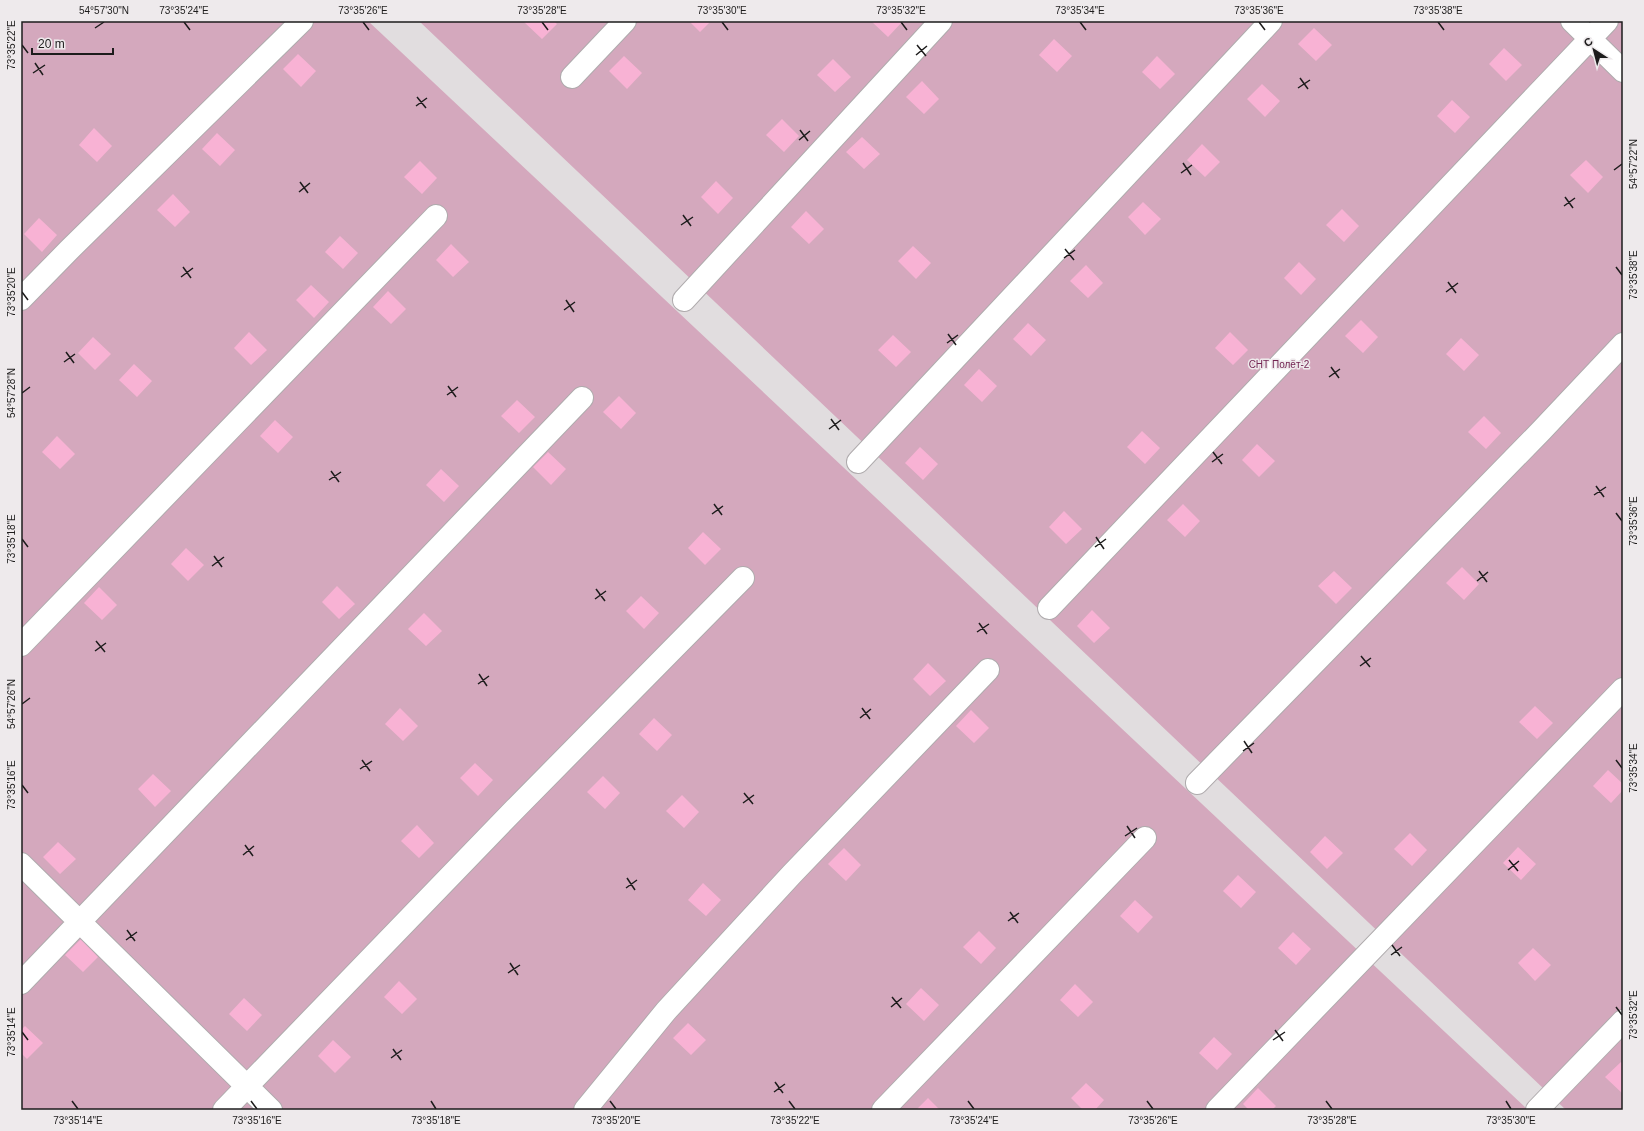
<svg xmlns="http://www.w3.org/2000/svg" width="1644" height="1131" font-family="Helvetica,sans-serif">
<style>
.green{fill:#d4a8bd}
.building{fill:#f8b2d4}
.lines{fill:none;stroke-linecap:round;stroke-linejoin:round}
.minor-casing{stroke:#afabad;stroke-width:24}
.minor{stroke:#fff;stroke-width:22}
.ticks{fill:none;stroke:#1d1c1c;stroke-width:1.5}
.labels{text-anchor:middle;stroke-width:3;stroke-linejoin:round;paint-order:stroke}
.park-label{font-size:10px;fill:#732452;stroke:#eeeaec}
.neatline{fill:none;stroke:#1d1c1c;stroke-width:1.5}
.ticks-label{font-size:10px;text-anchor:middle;fill:#1d1c1c}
</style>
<rect width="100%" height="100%" fill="#e1dddf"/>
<path class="green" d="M21,21H368L1528,1110H21Z
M419,21H1623V1110H1566Z"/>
<path class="building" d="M525,21H554L557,24L542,39L524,22Z
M689,21H711L700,32Z
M871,21H903L888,37Z
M1314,28L1332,45L1316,61L1298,44Z
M1054,39L1072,56L1057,72L1039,55Z
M1504,48L1522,65L1506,81L1489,64Z
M298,54L316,71L301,87L283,69Z
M624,56L642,73L627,89L609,71Z
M1157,56L1175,74L1160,89L1142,72Z
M833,59L851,77L835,92L817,75Z
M922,81L939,99L924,114L906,97Z
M1262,84L1280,101L1265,117L1247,99Z
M1452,100L1470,117L1455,133L1437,116Z
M782,119L799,136L784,152L766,135Z
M94,128L112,146L97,162L79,145Z
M217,133L235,150L220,166L202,149Z
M862,137L880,154L864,169L846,152Z
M1202,144L1220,162L1205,177L1187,160Z
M1586,160L1603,177L1588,193L1570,175Z
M420,161L437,178L422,194L404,177Z
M716,181L733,198L718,214L701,197Z
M173,194L190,212L175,227L157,210Z
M1143,202L1161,219L1145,235L1128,217Z
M1342,209L1359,226L1344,242L1326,225Z
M806,211L824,229L809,244L791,227Z
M39,218L57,235L42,252L24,234Z
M340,236L358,253L343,269L325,252Z
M451,244L469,262L453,277L436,260Z
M913,246L931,263L916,279L898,261Z
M1299,262L1316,279L1301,295L1284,278Z
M1086,265L1103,283L1088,298L1070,281Z
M311,285L329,302L314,318L296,300Z
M388,291L406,309L391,324L373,307Z
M1361,320L1378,337L1363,353L1345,336Z
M1028,323L1046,340L1031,356L1013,339Z
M249,332L267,350L251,365L234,348Z
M1230,332L1248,350L1233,365L1215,348Z
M893,335L911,352L896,367L878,350Z
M93,337L111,354L95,370L78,353Z
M1461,338L1479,355L1464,371L1446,354Z
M134,364L152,381L137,397L119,380Z
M979,369L997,386L982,402L964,385Z
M619,396L636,413L621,429L603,412Z
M517,400L535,417L519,433L501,416Z
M1484,416L1501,433L1486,449L1468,432Z
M275,420L293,437L278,453L260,436Z
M1142,431L1160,448L1145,464L1127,447Z
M57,436L75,454L60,469L42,452Z
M1257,444L1275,461L1259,477L1242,460Z
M920,447L938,464L923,480L905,463Z
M548,452L566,469L551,485L533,467Z
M441,469L459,486L444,502L426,485Z
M1183,504L1200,521L1185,537L1167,520Z
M1064,511L1082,529L1066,544L1049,527Z
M703,532L721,549L705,565L688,548Z
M186,548L204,565L188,581L171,564Z
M1462,567L1479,584L1464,600L1446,583Z
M1334,571L1352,588L1336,604L1318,586Z
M337,586L355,604L339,619L322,602Z
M99,587L117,605L102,620L84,603Z
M641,596L659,613L644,629L626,611Z
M1092,610L1110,628L1094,643L1077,626Z
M424,613L442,631L426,646L408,629Z
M928,663L946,681L930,696L913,679Z
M1535,706L1553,723L1537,739L1519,722Z
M400,708L418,726L403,741L385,724Z
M971,710L989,728L974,743L956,726Z
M654,718L672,735L657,751L639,734Z
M475,763L493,780L478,796L460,778Z
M1608,770L1623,784V790L1611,803L1593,786Z
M153,774L171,791L155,807L138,789Z
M603,776L620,793L605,809L587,792Z
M682,795L699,812L684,828L666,811Z
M417,825L434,843L419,858L401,841Z
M1410,833L1427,850L1412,866L1394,849Z
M1325,836L1343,853L1327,869L1310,852Z
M58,842L76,859L60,874L43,857Z
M1518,847L1536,864L1521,880L1503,863Z
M844,848L861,865L846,881L828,864Z
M1238,875L1256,892L1241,908L1223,891Z
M703,883L721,900L706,916L688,900Z
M1135,900L1153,917L1138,933L1120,916Z
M979,931L996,948L981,964L963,947Z
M1293,932L1311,949L1296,965L1278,948Z
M81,939L98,957L83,972L65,955Z
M1533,948L1551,965L1535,981L1518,963Z
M399,981L417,999L402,1014L384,997Z
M1075,984L1093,1002L1078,1017L1060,1000Z
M921,988L939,1005L924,1021L906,1004Z
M244,998L262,1015L247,1031L229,1014Z
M688,1023L706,1040L691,1055L673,1038Z
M25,1026L43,1043L27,1059L21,1053V1030Z
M1214,1037L1232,1054L1217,1070L1199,1053Z
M333,1040L351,1057L335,1073L318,1056Z
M1621,1062L1623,1064V1094L1605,1077Z
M1086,1083L1104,1100L1095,1110H1083L1071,1098Z
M1258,1088L1276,1106L1272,1110H1249L1243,1104Z
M928,1098L940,1110H916Z"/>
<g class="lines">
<g class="minor-casing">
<path id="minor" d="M1572,21L1623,71
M572,77L625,21
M21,299L69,250L302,21
M684,300L941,21
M858,462L1271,21
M1049,608L1607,21
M21,645L436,216
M1197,783L1541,431L1623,344
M21,864L271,1110
M21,983L582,398
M224,1110L515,809L743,578
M585,1110L666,1011L792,874L988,670
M883,1110L1145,838
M1217,1110L1623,689
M1537,1110L1623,1021"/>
</g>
<use href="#minor" class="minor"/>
</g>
<path class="ticks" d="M184,22L190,30M363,22L369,30M542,22L548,30M722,22L728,30M901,22L907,30M1080,22L1086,30M1259,22L1265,30M1438,22L1444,30M95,28L104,22M22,45L28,53M917,45L926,56M916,55L927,46M35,63L43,75M33,73L45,65M1300,78L1308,89M1298,88L1310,80M417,97L426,108M416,106L427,98M800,130L808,141M799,140L810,131M1183,163L1191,175M1614,170L1622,164M1181,173L1192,165M300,182L308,193M299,192L310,183M1565,197L1573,208M1564,206L1575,198M683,215L691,226M681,225L693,217M1065,249L1074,260M1064,258L1075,250M183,267L191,278M1616,267L1622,275M181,277L193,268M1448,282L1456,293M22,292L28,300M1446,292L1458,283M566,300L574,312M564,310L575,302M948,334L956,345M947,343L958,335M66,352L74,363M64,362L75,354M1331,367L1339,378M1329,377L1340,369M448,386L456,397M22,393L30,387M447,395L458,387M831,419L839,430M829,429L841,420M1213,452L1222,464M1212,462L1223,454M331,471L339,482M329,480L341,472M1596,486L1604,497M1594,495L1606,487M714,504L722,515M1616,513L1622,521M712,514L723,506M1096,537L1104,549M22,539L28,547M1095,547L1106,539M214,556L222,567M212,566L224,557M1479,571L1487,582M1477,581L1488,572M596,589L605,601M595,599L606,591M979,623L987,634M977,632L989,624M96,641L105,652M95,651L106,643M1361,656L1370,667M1360,666L1371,658M479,674L487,686M478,684L489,676M22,704L30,698M862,708L870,719M860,718L871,709M1244,741L1252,753M1243,751L1254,743M362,760L370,771M1616,760L1622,768M360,769L372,761M22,785L28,793M744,793L753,804M743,803L754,795M1127,826L1135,838M1125,836L1137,828M245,845L253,856M243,855L254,846M1509,860L1518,871M1508,870L1519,861M627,878L635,890M626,888L637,880M1010,912L1018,923M1008,921L1019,913M127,930L135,941M126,940L137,932M1392,945L1400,956M1391,955L1402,947M510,963L518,975M508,973L520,965M892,997L901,1008M891,1007L902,998M1616,1007L1622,1015M1275,1030L1283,1041M22,1032L28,1040M1273,1040L1285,1032M393,1049L401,1060M391,1058L402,1050M775,1082L783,1093M774,1092L785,1084M72,1101L78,1109M251,1101L257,1109M431,1101L436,1109M610,1101L616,1109M789,1101L795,1109M968,1101L974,1109M1147,1101L1153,1109M1326,1101L1332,1109M1506,1101L1511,1109"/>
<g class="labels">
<g class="park-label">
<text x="1279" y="368">СНТ Полёт-2</text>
</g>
</g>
<rect width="1644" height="1131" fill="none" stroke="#eeeaec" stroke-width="44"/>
<g transform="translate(1594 50) rotate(324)" stroke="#eeeaec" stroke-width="3" paint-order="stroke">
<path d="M0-3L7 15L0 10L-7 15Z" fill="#1d1c1c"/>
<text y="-6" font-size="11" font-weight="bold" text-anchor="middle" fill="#1d1c1c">С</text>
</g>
<path d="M32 48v6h81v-6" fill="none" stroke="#1d1c1c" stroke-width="2"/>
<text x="38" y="48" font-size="12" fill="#1d1c1c" stroke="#eeeaec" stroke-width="3" paint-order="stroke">20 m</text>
<rect x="22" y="22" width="1600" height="1087" class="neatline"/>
<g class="ticks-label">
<text x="104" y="14">54°57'30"N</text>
<text x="184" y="14">73°35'24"E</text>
<text x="363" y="14">73°35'26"E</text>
<text x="542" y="14">73°35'28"E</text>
<text x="722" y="14">73°35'30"E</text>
<text x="901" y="14">73°35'32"E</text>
<text x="1080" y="14">73°35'34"E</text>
<text x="1259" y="14">73°35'36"E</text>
<text x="1438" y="14">73°35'38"E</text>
<text transform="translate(11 45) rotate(-90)" y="4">73°35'22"E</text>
<text transform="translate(1633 164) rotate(-90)" y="4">54°57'22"N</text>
<text transform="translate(1633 275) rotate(-90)" y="4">73°35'38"E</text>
<text transform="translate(11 292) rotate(-90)" y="4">73°35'20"E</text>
<text transform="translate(11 393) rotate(-90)" y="4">54°57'28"N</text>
<text transform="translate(1633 521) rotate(-90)" y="4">73°35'36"E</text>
<text transform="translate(11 539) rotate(-90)" y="4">73°35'18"E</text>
<text transform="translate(11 704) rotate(-90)" y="4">54°57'26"N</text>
<text transform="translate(1633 768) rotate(-90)" y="4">73°35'34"E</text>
<text transform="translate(11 785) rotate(-90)" y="4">73°35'16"E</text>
<text transform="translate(1633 1015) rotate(-90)" y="4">73°35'32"E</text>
<text transform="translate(11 1032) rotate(-90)" y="4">73°35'14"E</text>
<text x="78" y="1124">73°35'14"E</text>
<text x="257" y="1124">73°35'16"E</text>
<text x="436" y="1124">73°35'18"E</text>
<text x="616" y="1124">73°35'20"E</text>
<text x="795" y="1124">73°35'22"E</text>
<text x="974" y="1124">73°35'24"E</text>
<text x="1153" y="1124">73°35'26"E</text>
<text x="1332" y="1124">73°35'28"E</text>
<text x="1511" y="1124">73°35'30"E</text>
</g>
</svg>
